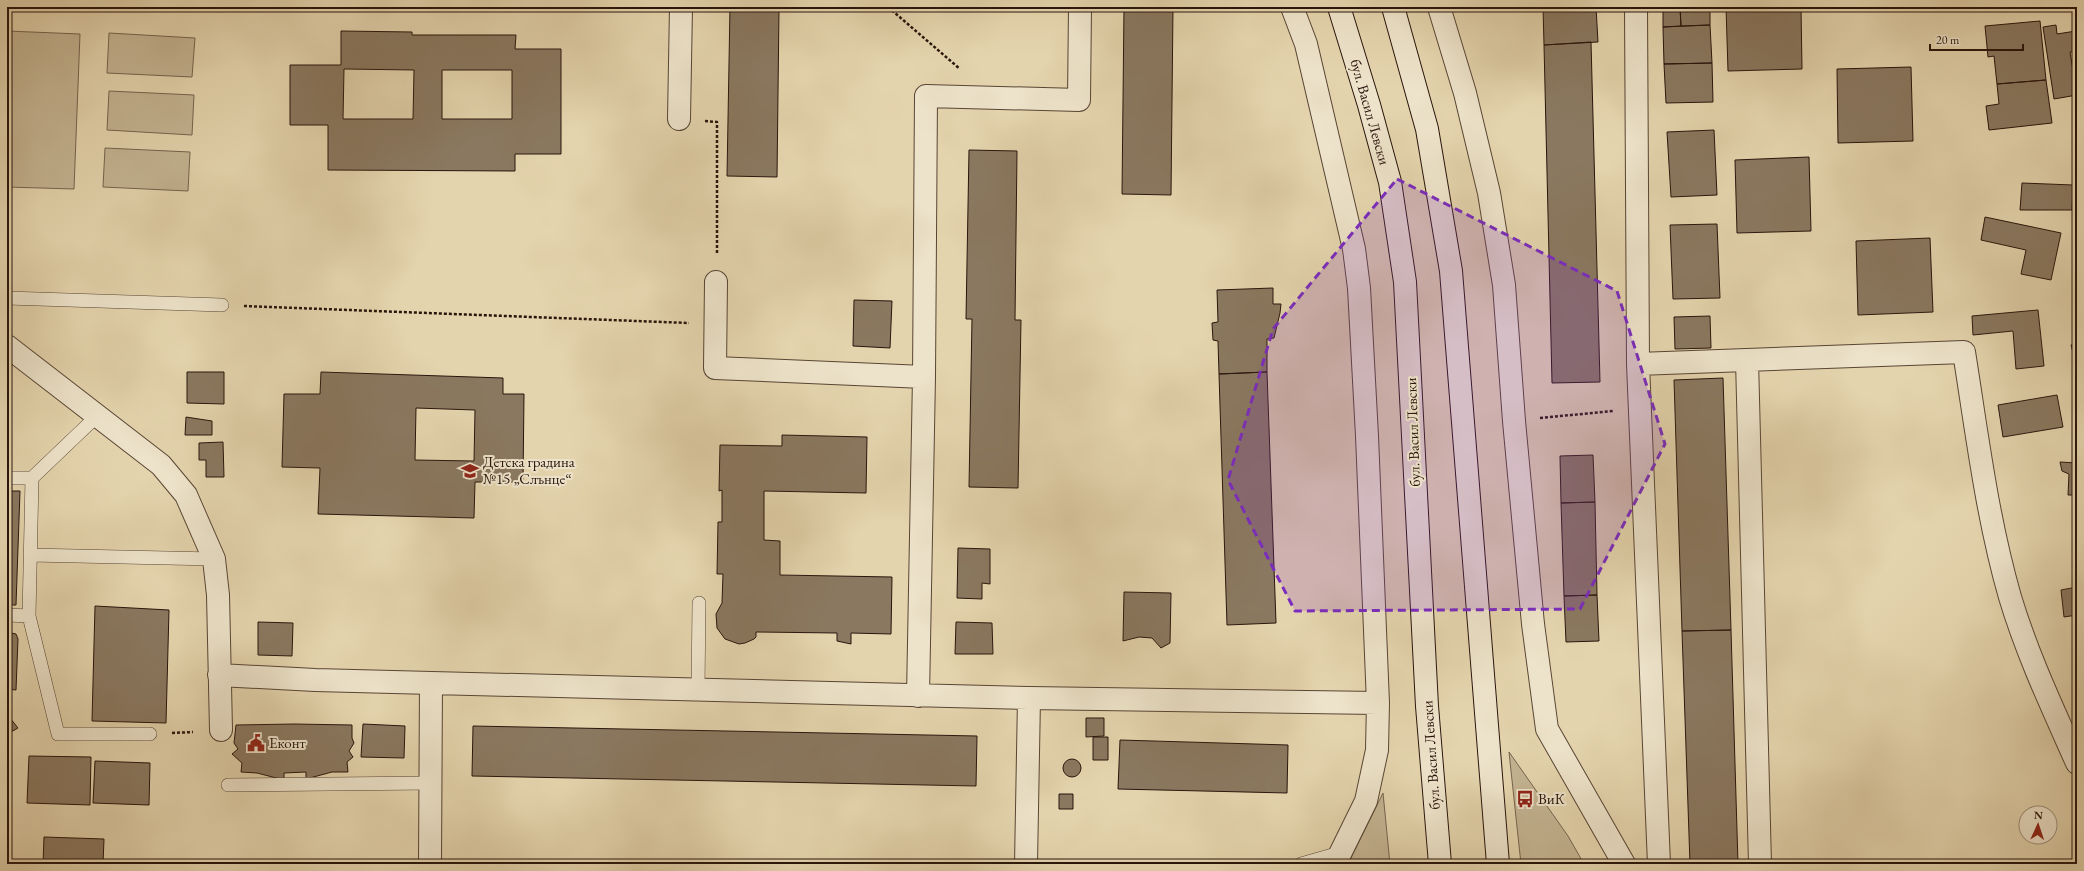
<svg xmlns="http://www.w3.org/2000/svg" width="2084" height="871" font-family="'EB Garamond',serif">
<style>
.green{fill:#c4b492;stroke:#76644f}
.building{fill:#8a7860;stroke:#29150c;fill-rule:evenodd}
.lines{fill:none;stroke-linecap:round;stroke-linejoin:round}
.lane-casing{stroke:#584534;stroke-width:14}
.street-casing{stroke:#584534;stroke-width:24}
.secondary-casing{stroke:#29150c;stroke-width:24}
.path{stroke:#29150c;stroke-width:2.5;stroke-dasharray:3 2;stroke-linecap:butt}
.lane{stroke:#ede3ca;stroke-width:13}
.street{stroke:#ede3ca;stroke-width:22}
.secondary{stroke:#ede3ca;stroke-width:22}
.marked{fill:#7b2cbf;fill-opacity:0.2;stroke:#7b2cbf;stroke-width:3;stroke-dasharray:8 5;stroke-linejoin:round}
.labels{text-anchor:middle;stroke-width:4;stroke-linejoin:round;paint-order:stroke}
.street-label{font-size:15px;fill:#29150c;stroke:#ede3ca}
.poi-label{font-size:15px;fill:#29150c;stroke:#ede3ca;text-anchor:start}
</style>
<rect width="100%" height="100%" fill="#e4d4ad"/>
<filter id="stains"><feTurbulence type="fractalNoise" baseFrequency=".005" numOctaves="4"/><feColorMatrix values="0 0 0 0 .2 0 0 0 0 .09 0 0 0 0 .02 0 0 0 .5 -.17"/></filter>
<radialGradient id="worn" r=".72"><stop offset=".6" stop-color="#630" stop-opacity="0"/><stop offset="1" stop-color="#630" stop-opacity=".3"/></radialGradient>
<path class="green" d="M7,31L80,34L74,189L7,187Z
M109,33L195,38L192,77L107,73Z
M109,91L194,95L192,135L107,130Z
M105,148L190,152L188,191L103,187Z
M1509,752L1568,836L1584,864H1521Z
M1383,793L1390,864H1348Z"/>
<path class="building" d="M311,7H365V9Z
M730,7L779,8L777,177L727,176Z
M1124,7H1173L1171,195L1122,194Z
M1543,7H1596L1598,42L1544,45Z
M1663,7H1680L1681,26L1663,27Z
M1680,7H1710V25L1681,26Z
M1726,7H1801L1802,69L1728,71Z
M2040,21L2046,80L1997,84L1994,56L1988,57L1985,26Z
M1710,25L1712,63L1664,64L1663,27Z
M2056,25L2057,34L2076,31L2077,51L2070,52L2077,95L2054,99L2043,27Z
M341,31L412,32V35H516L515,49H561V154H515V171L328,170V125H290V65H341ZM344,69L414,70L413,119H343ZM442,70H512V119H442Z
M1591,42L1600,382L1552,383L1544,45Z
M1712,63L1713,102L1666,103L1664,64Z
M1911,67L1913,141L1838,143L1837,69Z
M2046,80L2052,123L1989,130L1986,106L1999,104L1997,84Z
M1714,130L1717,195L1671,197L1667,132Z
M969,150L1017,151L1015,320H1021L1018,488L969,487L972,319H966Z
M1809,157L1811,231L1737,233L1735,160Z
M2022,183L2073,185L2072,210H2020Z
M1985,217L2061,233L2051,280L2021,274L2026,250L1981,240Z
M1717,224L1720,298L1673,299L1670,225Z
M1930,238L1933,312L1858,315L1856,241Z
M1273,288V304H1281L1280,313L1274,338L1267,339V372L1219,374L1218,341L1213,340L1212,323L1218,322L1217,290Z
M854,300L892,301L890,348L853,346Z
M2038,310L2044,366L2016,369L2013,331L1973,335L1972,316Z
M1710,316L1711,348L1675,349L1674,317Z
M2077,343V369L2071,345Z
M187,372H224V404L187,403Z
M321,372L503,378V394H524L523,482H475L474,518L318,514L320,468L282,467L284,394H320ZM416,408L475,410L474,461L415,460Z
M1267,372L1276,623L1227,625L1219,374Z
M1723,378L1731,630L1682,631L1674,380Z
M2057,395L2063,427L2003,437L1998,405Z
M186,417L212,421V435H185Z
M782,435L867,437L866,493L764,491V540L780,541V575L892,577L891,634L851,633V644L837,641V633L756,632V637L754,639L745,643L739,644L725,639L717,628L716,614L722,603L723,574H717L718,522H722V490L719,491L720,445L782,446Z
M223,442L224,477H206V460H199V443Z
M1593,455L1595,502L1561,503L1560,456Z
M2060,462L2077,463V495H2068L2069,474L2062,471Z
M7,491H20L16,605H7Z
M1595,502L1597,595L1564,596L1561,503Z
M958,548L990,549V584L982,583V599L957,598Z
M2077,587V615L2064,617L2061,590Z
M1124,592L1171,593L1170,643L1161,648L1152,638L1139,637L1123,641Z
M1597,595L1599,641L1566,642L1564,596Z
M95,606L169,610L166,723L92,721Z
M258,622L293,623L292,656L258,655Z
M956,622L992,623L993,654H955Z
M1731,630L1738,864H1690L1682,631Z
M7,632L16,634L18,639L16,690L7,689Z
M7,713H9L10,718L18,728L9,733V739H7Z
M1086,718H1104V736L1086,737Z
M294,724L352,725V738L354,743L349,751L353,757L347,762L348,772H332L306,779V772L284,773V780L257,773L241,772L242,763L232,754L238,749L234,743L236,725Z
M363,724L405,726L404,758L361,757Z
M473,726L977,736L976,786L472,776Z
M1093,737H1108V760H1093Z
M1120,740L1288,745L1287,793L1118,789Z
M29,756L91,757L90,805L27,803Z
M1063 768a9 9 0 1 1 18 0a9 9 0 1 1-18 0Z
M95,761L150,763L149,805L93,803Z
M1059,794H1073V809H1059Z
M44,837L104,839L103,864H43Z"/>
<g class="lines">
<g class="lane-casing">
<path id="lane" d="M7,298L222,305
M7,478H32L98,415
M30,555L214,559
M7,615L29,616L58,734H150
M29,616L32,478
M698,690L699,603
M228,785L430,783
M1301,864L1343,852"/>
</g>
<g class="street-casing">
<path id="street" d="M1292,7L1306,44L1354,249L1359,288L1367,436L1378,703L1377,750L1366,801L1335,864
M1439,7L1465,93L1489,193L1504,285L1514,421L1533,624L1547,729L1624,864
M1636,7L1638,364L1659,864
M679,119L681,7
M716,282L715,368L924,377
M7,346L161,465L186,495L214,559L218,595L221,730
M1747,360L1760,864
M1638,364L1964,352C1977,434 1987,517 2010,597C2027,654 2053,709 2077,763
M219,675L315,680L1029,698L1378,703
M918,696L924,377L926,96L1079,100L1080,7
M430,864L431,683
M1026,864L1029,698"/>
</g>
<g class="secondary-casing">
<path id="secondary" d="M1339,7L1369,105L1390,182L1405,282L1427,706L1440,864
M1393,7L1427,129L1451,271L1498,864"/>
</g>
<path class="path" d="M888,7L960,69
M705,121L717,122V255
M244,306L689,323
M1540,418L1613,411
M172,733L193,732"/>
<use href="#lane" class="lane"/>
<use href="#street" class="street"/>
<use href="#secondary" class="secondary"/>
</g>
<path class="marked" d="M1397,179L1617,291L1665,444L1580,609L1295,611L1228,480L1273,329Z"/>
<defs>
<g id="school-bare" transform="scale(1.38)"><path d="M0-5L7-2L0 1L-7-2ZM-4 1L0 2.5L4 1V4Q0 6-4 4Z" fill="#8f2418" stroke="#ede3ca" stroke-width="2.5" paint-order="stroke"/></g>
<g id="civic-bare" transform="scale(1.38)"><path d="M-.6-6.5H3V-4.5H.6V-3L4-1V1h2V6H-6V1h2V-1L-.6-3ZM-1.2 2.5V6h2.4V2.5Z" fill="#8f2418" stroke="#ede3ca" stroke-width="2.5" paint-order="stroke"/></g>
<g id="bus-bare" transform="scale(1.38)"><path d="M-5-6H5V4H4V6H2V4H-2V6H-4V4H-5ZM-3.5-4V0h7V-4ZM-3.5 1.2v1.5H-2V1.2ZM2 1.2v1.5H3.5V1.2Z" fill="#8f2418" stroke="#ede3ca" stroke-width="2.5" paint-order="stroke"/></g>
</defs>
<g fill-rule="evenodd">
<use href="#school-bare" x="470" y="471"/>
<use href="#civic-bare" x="256" y="743"/>
<use href="#bus-bare" x="1525" y="799"/>
</g>
<g class="labels">
<g class="street-label">
<text transform="translate(1370 112) rotate(74)" y="5">бул. Васил Левски</text>
<text transform="translate(1413 432) rotate(-92)" y="5">бул. Васил Левски</text>
<text transform="translate(1431 755) rotate(-94)" y="5">бул. Васил Левски</text>
</g>
<g class="poi-label">
<text x="483" y="467">Детска градина<tspan x="483" dy="17">№15 „Слънце“</tspan></text>
<text x="269" y="748">Еконт</text>
<text x="1538" y="804">ВиК</text>
</g>
</g>
<rect width="2084" height="871" fill="none" stroke="#e4d4ad" stroke-width="24"/>
<rect x="8" y="8" width="2068" height="855" fill="none" stroke="#29150c" stroke-width="2"/>
<rect x="12" y="12" width="2060" height="847" fill="none" stroke="#29150c"/>
<g transform="translate(2038 825) rotate(3)"><circle r="19" fill="#ede3ca" stroke="#9f917e"/>
<path d="M0-3L7 15L0 10L-7 15Z" fill="#8f2418"/>
<text y="-6" font-size="11" font-weight="bold" text-anchor="middle" fill="#29150c">N</text>
</g>
<path d="M1930 44v6h93v-6" fill="none" stroke="#29150c" stroke-width="2"/>
<text x="1936" y="44" font-size="12" fill="#29150c" stroke="#ede3ca" stroke-width="3" paint-order="stroke">20 m</text>
<rect width="100%" height="100%" filter="url(#stains)"/>
<rect width="100%" height="100%" fill="url(#worn)"/>
</svg>
